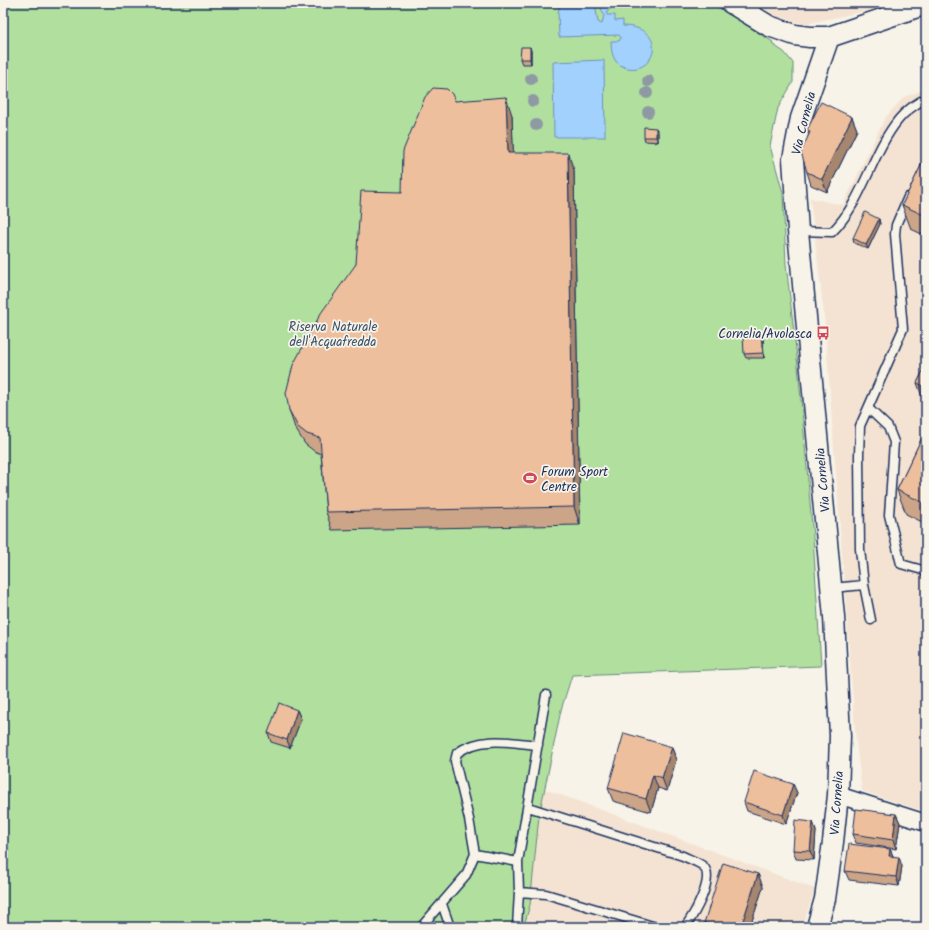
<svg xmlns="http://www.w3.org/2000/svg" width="929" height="930" font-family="Kalam,sans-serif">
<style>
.built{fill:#f4e3d2}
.green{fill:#b1e09e;stroke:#66887e}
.water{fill:#a2d1fe;stroke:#6c90be}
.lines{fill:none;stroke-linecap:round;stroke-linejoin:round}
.service-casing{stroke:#1b2f5e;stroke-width:11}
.minor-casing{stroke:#1b2f5e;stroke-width:19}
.tertiary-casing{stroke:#1b2f5e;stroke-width:23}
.service{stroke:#f7f3e8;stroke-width:8}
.minor{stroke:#f7f3e8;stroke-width:16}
.tertiary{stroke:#f7f3e8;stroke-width:20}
.tree{fill:#8e9aa3}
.wall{fill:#cca487;stroke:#1b2f5e}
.shaded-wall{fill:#a6866e;stroke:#1b2f5e}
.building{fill:#edbf9d;stroke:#1b2f5e}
.labels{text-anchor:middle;stroke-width:3.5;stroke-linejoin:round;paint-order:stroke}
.street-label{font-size:13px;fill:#1b2f5e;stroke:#f7f3e8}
.park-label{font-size:13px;fill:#39526b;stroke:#f7f3e8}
.poi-label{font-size:13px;fill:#1b2f5e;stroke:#f7f3e8;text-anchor:end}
</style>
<rect width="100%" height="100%" fill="#f7f3e8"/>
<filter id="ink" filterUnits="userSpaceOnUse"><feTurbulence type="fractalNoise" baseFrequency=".025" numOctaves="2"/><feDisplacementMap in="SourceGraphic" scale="8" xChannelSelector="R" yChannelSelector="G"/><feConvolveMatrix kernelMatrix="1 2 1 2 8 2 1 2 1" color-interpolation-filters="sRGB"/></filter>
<g filter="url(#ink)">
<path class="built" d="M753,3H890L867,11L804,24L775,16Z
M926,89V812L862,791L856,742L824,314L810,198L843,205L885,118L904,97Z
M554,750L545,789L815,889L802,927H399Z"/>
<path class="green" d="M3,3H711L773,42L772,44L784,52L793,63V82L778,108L770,146L783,193L786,264L798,366L813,537L821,666L572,675L561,710L539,816L530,905L525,922L540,927H3Z"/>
<path class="water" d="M561,3H595L598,22L602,24L604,15L600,6L601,3H610L611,8L607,12V15H615V21L623,20V26C671,27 655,78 624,67C613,63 611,52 611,41H619L621,38L619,35L559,37L558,12Z
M604,60L605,137H554L553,62Z"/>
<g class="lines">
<g class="service-casing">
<path id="service" d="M908,197L896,225L895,234L903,329L868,408L888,427L894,442L889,515L901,564L926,571
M799,231L832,232C864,200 871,153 899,119C906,110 916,104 926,98
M868,408L860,426L859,455L860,549L864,585L871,620
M832,588L864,585
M528,807L683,856C689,859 698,862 703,866C716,878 693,916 685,927
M475,854L518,862
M519,892L546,894L656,927
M442,904L450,927
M421,927L466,875L475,854L469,819L455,761L457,753C480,736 510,742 538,745
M517,927L519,892L518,862L546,695"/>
</g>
<g class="minor-casing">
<path id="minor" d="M838,795L926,823"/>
</g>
<g class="tertiary-casing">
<path id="tertiary" d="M731,3L769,26L795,35L810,37H829L926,4
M817,927L825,899L833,842L838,795L840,736L834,617L798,231L793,159L801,118L829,37"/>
</g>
<use href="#service" class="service"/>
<use href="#minor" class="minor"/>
<use href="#tertiary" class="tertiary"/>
</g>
<g class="tree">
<circle cx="531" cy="79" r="6"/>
<circle cx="648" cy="81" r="6"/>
<circle cx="647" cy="93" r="6"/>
<circle cx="533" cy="101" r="6"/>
<circle cx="648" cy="112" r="6"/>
<circle cx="536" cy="125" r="6"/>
</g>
<path class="wall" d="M530,47L531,51V64H522L520,59Z
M455,101L512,115L513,153L574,170L580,525L332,530L326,512L321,454L314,451L305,444L295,428L289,410L356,264L402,192Z
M852,117L857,130L827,192L811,185L807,172L809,136L807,130Z
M658,132V142L645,141L644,137Z
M926,155V236L911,229L902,205Z
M879,219L880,224L868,249L854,243L853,238Z
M761,335L763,339L764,358H746L744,354Z
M926,365V407L917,383Z
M926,429V524L906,514L897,490Z
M297,710L301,719L290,748L271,742L268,733Z
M672,747L676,760L667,791L658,788L651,812L613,801L608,788Z
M793,784L797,793L786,824L747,811L744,802Z
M896,814L900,823L896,849L856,843L853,834Z
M813,822L816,831L814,860L796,859L793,850Z
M890,849L893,856L902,866L899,886L849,880L845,871Z
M758,874L763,887L750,927H705L704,923Z"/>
<path class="shaded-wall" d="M530,47L531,51V64L530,59Z
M506,97L512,115L514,170L508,153Z
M852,117L857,130L827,192L822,179Z
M656,128L658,132V142L656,137Z
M568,153L574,170L580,525L574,507Z
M879,219L880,224L868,249L866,245Z
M761,335L763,339L764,358L763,353Z
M297,710L301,719L290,748L287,740Z
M672,747L676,760L667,791L662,778Z
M653,775L658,788L651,812L646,799Z
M793,784L797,793L786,824L783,815Z
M896,814L900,823L896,849L893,840Z
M813,822L816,831L814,860L810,851Z
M890,849L894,858L889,856Z
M899,857L902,866L899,886L896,877Z
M758,874L763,887L750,927H741Z"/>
<path class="building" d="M521,47H530V59H520Z
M433,88L447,89L452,94L455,101L506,97L508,153H568L574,507L326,512L320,438L307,434L298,427L289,410L286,393L293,365L321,313L356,264L361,191L402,192L403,151L425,97Z
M821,102L852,117L822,179L807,172L801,152L810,132L807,130Z
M644,127L656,128V137H644Z
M926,155V216L902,205Z
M865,212L879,219L866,245L853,238Z
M743,335H761L763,353L744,354Z
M926,365V387L917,383Z
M926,429V504L897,490Z
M279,703L297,710L287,740L268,733Z
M624,733L672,747L662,778L653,775L646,799L608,788Z
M754,771L793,784L783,815L744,802Z
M856,809L896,814L893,840L853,834Z
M795,820L813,822L810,851L793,850Z
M849,844L890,849L889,856L899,857L896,877L845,871Z
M723,863L758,874L741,927H718L704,923Z
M560,925L565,927H559Z"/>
</g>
<defs>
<g id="bus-bare" transform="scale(1.08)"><path d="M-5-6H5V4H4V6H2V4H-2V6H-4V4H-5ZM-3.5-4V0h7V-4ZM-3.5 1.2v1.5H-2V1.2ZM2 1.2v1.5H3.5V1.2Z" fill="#d1495b" stroke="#f7f3e8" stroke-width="2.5" paint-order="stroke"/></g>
<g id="stadium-bare" transform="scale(1.08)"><path d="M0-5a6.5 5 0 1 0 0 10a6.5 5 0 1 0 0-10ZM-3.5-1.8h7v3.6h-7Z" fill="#d1495b" stroke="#f7f3e8" stroke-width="2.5" paint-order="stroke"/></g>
</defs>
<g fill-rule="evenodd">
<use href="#bus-bare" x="823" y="333"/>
<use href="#stadium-bare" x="530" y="478"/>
</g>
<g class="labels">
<g class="street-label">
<text transform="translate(803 123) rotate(-76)" y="5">Via Cornelia</text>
<text transform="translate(822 480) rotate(-95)" y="5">Via Cornelia</text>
<text transform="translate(836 803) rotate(-86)" y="5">Via Cornelia</text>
</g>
<g class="park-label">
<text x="333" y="331">Riserva Naturale<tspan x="333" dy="15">dell'Acquafredda</tspan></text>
</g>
<g class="poi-label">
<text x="812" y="338">Cornelia/Avolasca</text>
<text x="541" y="476" text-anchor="start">Forum Sport<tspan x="541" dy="15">Centre</tspan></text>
</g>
</g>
<rect width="929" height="930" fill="none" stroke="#f7f3e8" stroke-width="16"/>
<rect x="8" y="8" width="913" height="914" fill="none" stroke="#1b2f5e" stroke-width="1.5" filter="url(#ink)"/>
</svg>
